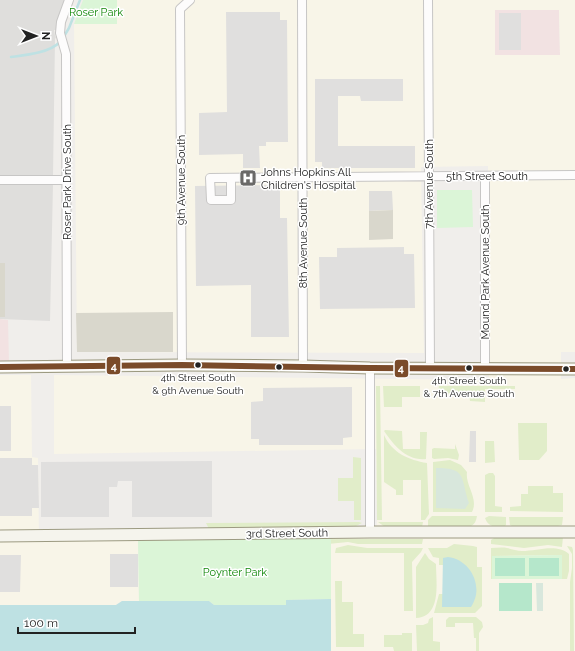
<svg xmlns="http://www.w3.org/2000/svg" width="575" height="651" font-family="Raleway,sans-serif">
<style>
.residential{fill:#dfdedc}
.commercial{fill:#f2e2e2}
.education{fill:#f8f5e8;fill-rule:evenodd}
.construction{fill:#d9d7cc}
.grass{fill:#e1edc9}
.wetland{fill:#d8e7dc}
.park{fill:#dbf5d7}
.pitch{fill:#b5e7cb}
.parking{fill:#e0dfde}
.water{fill:#bee1e3}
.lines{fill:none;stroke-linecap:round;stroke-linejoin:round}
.stream{stroke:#bee1e3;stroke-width:2.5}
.street-casing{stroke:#c7c6c5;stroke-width:10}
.secondary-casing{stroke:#9c9a81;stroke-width:13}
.street{stroke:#fdfcfc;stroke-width:8}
.secondary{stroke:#f5f4ed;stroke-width:11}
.bus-1-casing{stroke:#fff;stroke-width:9}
.bus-1{stroke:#7a4b2a;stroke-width:6}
.bus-dot{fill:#222;stroke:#fff;stroke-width:1.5}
.labels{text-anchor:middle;stroke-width:3;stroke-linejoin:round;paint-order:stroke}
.bus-label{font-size:10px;fill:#222;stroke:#fff}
.park-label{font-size:11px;fill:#108709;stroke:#fff}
.poi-label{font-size:11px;fill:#222;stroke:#fff;text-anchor:start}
.street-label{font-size:11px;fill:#222;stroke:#fff}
.line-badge{stroke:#fff;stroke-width:1.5}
.badge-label{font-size:11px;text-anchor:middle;font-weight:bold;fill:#fff}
</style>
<rect width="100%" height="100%" fill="#f0eeeb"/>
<path class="residential" d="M0,0H64L57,21L56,30H54L55,36L56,37L55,39L53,176H0Z
M0,184H53L50,321L0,319Z
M393,190V210L369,211V191Z"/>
<path class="commercial" d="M495,10H559L560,55H495Z
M0,319L8,320L9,363H0Z"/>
<path class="education" d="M117,0H575V352H561V379L575,378V651H331V599L258,539L376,538L377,520L376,449L54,454V375L489,380L488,166L421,167L424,353L77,352L74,24H117ZM495,10H559L560,55H495ZM369,191H392L393,210L369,211Z
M0,375H31L32,457L38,458L39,539H138L139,602L122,601L116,605H0Z"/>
<path class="construction" d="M393,210V239L369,240V211Z
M0,263H5V317H0Z
M173,312V352H77L76,313Z"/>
<path class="grass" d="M376,386H380L382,520H377Z
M383,386H420V397H402V407H384Z
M439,386H515V389H485V402L470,401L469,394L438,393Z
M518,423H547V451L539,460H519Z
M385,430L402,431L403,449H420V432H427L426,459C406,461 394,445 384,431Z
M384,435C392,453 409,460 427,463L429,514L425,520H421V480H403V495H396V490L384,482Z
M485,441H494L495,462L485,463Z
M455,444L459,455L458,460L448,458L434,459L432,458V449L434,448L455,449Z
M353,457L361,458V520H354V501H338V478H353Z
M450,460L461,465L467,472C465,486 479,498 472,512H433V462Z
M489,473H493L495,476V506L502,507V512H485V475Z
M528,486H553V493H563V512L510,511V507L521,506V494H528Z
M432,516H477C476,521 475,524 471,526H428V520Z
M489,516L506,517V525L504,527C495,527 488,527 485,518Z
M509,517H563L562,525L558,526H512L510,525Z
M359,522L362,523L354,527L209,529L206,523Z
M378,522H423L422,527H385Z
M503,537H563L562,547L548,545L524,548L491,544V540L494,538Z
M346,539H423L422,544H358L348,542L328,544L147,541Z
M454,544L473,546L477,547V567H482V606L475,613H434L439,594H443V607V558V565H439V558L433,557L428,548H447Z
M348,545L367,548H423L421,552L412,562L413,611H404V553H335L336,548Z
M567,546L572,547L573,550L574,651H570V582L572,568V554Z
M491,548C496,548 502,547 507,548C512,549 517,551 522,551C537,551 557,543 569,554V571L567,579H562V555L492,556V579H491Z
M425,553L429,559L436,564C436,582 442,617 416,618V567Z
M335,581H342V602H353V634H364V647H336Z
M433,617V641L440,642V651H417L416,625H423L428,623L429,619Z
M449,617H476L482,622L483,627L479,633V651H476V638H474L473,623H455V627H446V620Z
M402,633H412V651H394L393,647H384V635H402Z"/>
<path class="wetland" d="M436,468C468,468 460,478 469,503L465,509L436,508Z
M536,583H543V611H537Z"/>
<path class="park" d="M83,0H117V24H74Z
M437,190H472L473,227L437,228Z
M138,539H331V599L287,600L286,605H214L209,601L139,602Z
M562,555V579H492V556Z"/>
<path class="pitch" d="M495,558H525V576H495Z
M529,558H559V576H529Z
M499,583H532V611H499Z"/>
<path class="parking" d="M226,12H280V20H287L288,142H266V146H259L260,168H243V154L199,155V113L227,112Z
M499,13H521V50H499Z
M315,79H403V101H361L360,96H338V146H415V168H322V162H315Z
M280,185V218H287L289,337H251V285L196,286L195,186Z
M404,247V254H414L415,308L320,309L319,257H337V248Z
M352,387V437L343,438V445H259V439H251V402L263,401V388Z
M0,406H11V451H0Z
M470,431H476V462H469Z
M0,458H32V465H38L39,508H32V516H0Z
M212,461V517H132V481H118L117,487H109V517H41V462Z
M110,554H138V587H110Z
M0,555H21L20,592H0Z"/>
<path class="water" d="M448,557C466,559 479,577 476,595C475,599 473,604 471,607H442L443,558Z
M331,599V651H0V605H116L122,601H209L214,605H286V600Z"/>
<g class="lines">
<path class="stream" d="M63,38L69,28L80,0
M11,57C26,55 49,53 60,42"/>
<g class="street-casing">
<path id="street" d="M302,0L303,366
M428,0L430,368
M485,176V368
M231,178V200H211L210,178L575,175
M0,180H67
M182,365L180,9L190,0
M67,366L66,54L60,33L61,22L69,0
M370,532V368"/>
</g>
<g class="secondary-casing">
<path id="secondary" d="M0,367L182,365L303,366L370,368L575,369
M0,536L370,532H575"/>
</g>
<use href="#street" class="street"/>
<use href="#secondary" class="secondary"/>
<g class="bus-1-casing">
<path id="bus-1" d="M0,367L182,365L370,368L575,369"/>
</g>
<use href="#bus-1" class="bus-1"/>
</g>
<defs>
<g id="hospital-square" transform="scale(0.9)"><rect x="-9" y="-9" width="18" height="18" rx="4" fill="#6a6968" stroke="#fff"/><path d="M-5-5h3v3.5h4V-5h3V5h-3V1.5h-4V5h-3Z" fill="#fff"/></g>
</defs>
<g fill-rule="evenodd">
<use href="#hospital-square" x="248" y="178"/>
</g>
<g class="bus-dot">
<circle cx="198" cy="365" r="3.5"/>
<circle cx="279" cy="367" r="3.5"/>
<circle cx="469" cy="368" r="3.5"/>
<circle cx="566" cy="369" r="3.5"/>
</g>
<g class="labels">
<g class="bus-label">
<text x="198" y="381">4th Street South<tspan x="198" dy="13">&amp; 9th Avenue South</tspan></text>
<text x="469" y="384">4th Street South<tspan x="469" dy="13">&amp; 7th Avenue South</tspan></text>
</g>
<g class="park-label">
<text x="96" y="16">Roser Park</text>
<text x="235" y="576">Poynter Park</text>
</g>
<g class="poi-label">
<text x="261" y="176">Johns Hopkins All<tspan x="261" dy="13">Children's Hospital</tspan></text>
</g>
<g class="street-label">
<text x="487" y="180">5th Street South</text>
<text transform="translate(181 180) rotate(-90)" y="4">9th Avenue South</text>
<text transform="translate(67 182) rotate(-90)" y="4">Roser Park Drive South</text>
<text transform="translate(429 184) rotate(-90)" y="4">7th Avenue South</text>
<text transform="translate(303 243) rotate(-90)" y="4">8th Avenue South</text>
<text transform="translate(485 272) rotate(-90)" y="4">Mound Park Avenue South</text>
<text transform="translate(287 533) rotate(-1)" y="4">3rd Street South</text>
</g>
</g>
<g class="line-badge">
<rect x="106" y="356" width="15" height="19" rx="4" fill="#7a4b2a"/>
<rect x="394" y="359" width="15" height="19" rx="4" fill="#7a4b2a"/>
</g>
<g class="badge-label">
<text x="114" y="370">4</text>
<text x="401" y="372">4</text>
</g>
<g transform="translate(36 36) rotate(90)" stroke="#ffffff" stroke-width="3" paint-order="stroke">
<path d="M0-3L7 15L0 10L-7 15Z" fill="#222222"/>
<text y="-6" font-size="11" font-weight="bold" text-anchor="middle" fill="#222222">N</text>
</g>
<path d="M18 627v6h117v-6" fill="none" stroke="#222222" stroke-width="2"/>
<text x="24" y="627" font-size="12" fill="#222222" stroke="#ffffff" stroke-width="3" paint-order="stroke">100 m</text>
</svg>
